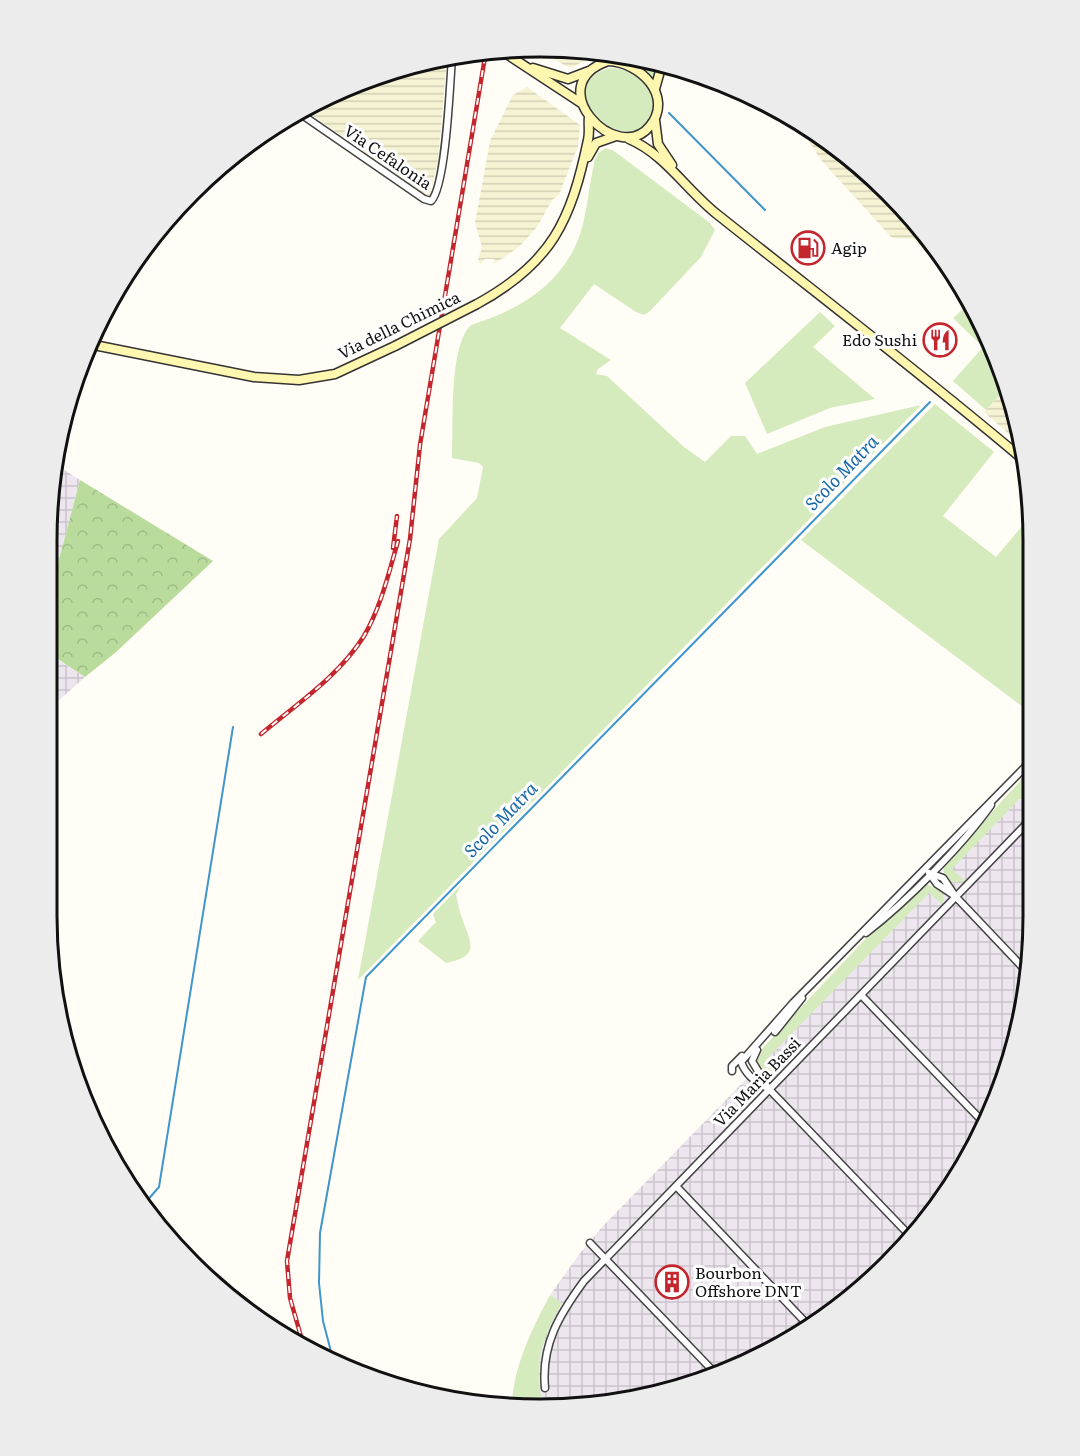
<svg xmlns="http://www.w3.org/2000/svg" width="1080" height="1456" font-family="Literata,serif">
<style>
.industrial{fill:url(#industrial-grid)}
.farmland{fill:url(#farmland-rules)}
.grass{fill:#d5ebbd}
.forest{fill:url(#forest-crowns)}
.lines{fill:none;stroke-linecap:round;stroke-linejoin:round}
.stream{stroke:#3f96cf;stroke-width:2}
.street-casing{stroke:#444;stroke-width:9}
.secondary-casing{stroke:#333;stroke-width:11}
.street{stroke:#fff;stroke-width:6}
.secondary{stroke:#fff6b0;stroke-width:8}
.rail-casing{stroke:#c4262e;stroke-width:4.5}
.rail{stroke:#fff;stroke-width:2;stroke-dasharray:7;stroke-linecap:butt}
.secondary-bridge-casing{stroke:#333;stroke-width:11;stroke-linecap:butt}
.secondary-bridge{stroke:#fff6b0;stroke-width:8}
.labels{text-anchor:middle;stroke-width:6;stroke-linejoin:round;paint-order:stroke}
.street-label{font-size:16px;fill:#111;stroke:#fff}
.poi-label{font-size:16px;fill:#111;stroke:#fff;text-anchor:start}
.water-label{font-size:18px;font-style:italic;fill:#1768a6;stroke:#fff}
.rim{fill:none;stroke:#111;stroke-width:3}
</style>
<defs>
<pattern id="industrial-grid" width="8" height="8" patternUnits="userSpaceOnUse" patternTransform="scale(1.5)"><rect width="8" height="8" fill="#eee6ef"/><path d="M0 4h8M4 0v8" fill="none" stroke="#cbc4cc"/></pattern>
<pattern id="farmland-rules" width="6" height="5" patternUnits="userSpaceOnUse" patternTransform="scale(1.5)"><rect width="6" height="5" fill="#f6f3d4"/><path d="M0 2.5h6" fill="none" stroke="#d2cfb5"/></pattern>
<pattern id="forest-crowns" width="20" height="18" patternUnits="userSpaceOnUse" patternTransform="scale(1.5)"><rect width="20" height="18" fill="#b9dc9c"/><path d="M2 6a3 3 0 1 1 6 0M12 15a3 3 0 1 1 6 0" fill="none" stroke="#9ebc85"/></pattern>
</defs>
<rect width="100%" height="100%" fill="#fffdf5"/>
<path class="industrial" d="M55,464L80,480L47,605L48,508Z
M47,653L85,677L47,711Z
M1031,787L1032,949L1017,1044L968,1162L911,1241L840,1308L699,1383L573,1408L544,1407L538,1383V1365L547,1328L562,1304L550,1295L578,1256L602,1227Z"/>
<path class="farmland" d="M539,49L605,51L570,68L539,51Z
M447,58L438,161L429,197L303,109L322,97L413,63Z
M527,87L580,125L578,146L559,195L552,200L537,227L520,246L503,258L493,264L494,259H485L480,264L478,260L482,247L475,223L490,141L513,95Z
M815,133L866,169L932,240L961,291L914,239L892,238L821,160L808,140Z
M1006,389L1021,445L984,412Z"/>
<path class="grass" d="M651,62L660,64L655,82L641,70Z
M611,68C648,69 674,116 631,134C593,133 561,79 611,68Z
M606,148L614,151L710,223L715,230L701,257L650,311L644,315L636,312L594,284L560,328L611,360L598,369L596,374L607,376L684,447L705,462L731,436H745L757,454L825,427L921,405L358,980L439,539L477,498L483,467L479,463L452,458C454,426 448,347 471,325C523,309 569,280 583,224C588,202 590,181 595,159L598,153Z
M969,304L996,351L1006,389L986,410L953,381L983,347L953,318Z
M820,312L835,326L813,347L875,399L830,408L767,434L745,383Z
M935,404L994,452L943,516L996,557L1030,517L1031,713L801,540Z
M1031,769V787L952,869L965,881L953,883L944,874L943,866Z
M927,884L942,892L944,900L942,904L929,893L765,1061L778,1073C768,1077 760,1072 756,1062L759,1052L870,934Z
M461,885L456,895C458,902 459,911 462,918C470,942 482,956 446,963L418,941L436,922L433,914Z
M550,1295L562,1303C542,1338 532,1367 544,1407L512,1404C514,1365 532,1329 550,1295Z"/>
<path class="forest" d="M80,480L213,561L115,653L85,677L47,652V605Z"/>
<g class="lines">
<path class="stream" d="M669,113L765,210
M145,1203L159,1187L233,727
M334,1363L323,1321L319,1283L320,1233L366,977L930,402"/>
<g class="street-casing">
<path id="street" d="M298,112L424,199L431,201C446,187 450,83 452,57
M929,873L937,884L955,896L1028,973
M929,873L943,878L955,896
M866,933C906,902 962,846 991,805
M862,996L984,1123
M775,1032L802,998
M757,1050L752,1061L768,1088
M732,1071V1066L742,1056
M676,1186L808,1325
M913,1239L768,1088C756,1083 746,1075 741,1062L793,1003L1031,761
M590,1243L716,1374
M545,1388C541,1345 559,1315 584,1281L1032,818"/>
</g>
<g class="secondary-casing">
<path id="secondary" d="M499,49L581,103
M608,61C640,62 674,96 650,126C617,167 539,85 608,61Z
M633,67L647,61
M533,68L568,79L589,71
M655,89L662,64
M655,120L658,144L672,165
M629,139C665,154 687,191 718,215C821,297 926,377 1026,462
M588,157L596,143L616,136
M477,304C552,263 571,221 588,140C590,132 588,124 589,117
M94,345L254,377L299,380L335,374L395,346"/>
</g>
<use href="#street" class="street"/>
<use href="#secondary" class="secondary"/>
<g class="rail-casing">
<path id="rail" d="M393,548L397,516
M261,734C297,704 339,676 364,636C381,607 389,572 398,541
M304,1347L290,1298L287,1261L410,539L420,445L486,51"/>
</g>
<use href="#rail" class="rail"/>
<g class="secondary-bridge-casing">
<path id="secondary-bridge" d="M395,346L477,304"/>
</g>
<use href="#secondary-bridge" class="secondary-bridge"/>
</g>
<defs>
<g id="fuel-ring" transform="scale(1.725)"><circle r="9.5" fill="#fff" stroke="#c4262e" stroke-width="1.5"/><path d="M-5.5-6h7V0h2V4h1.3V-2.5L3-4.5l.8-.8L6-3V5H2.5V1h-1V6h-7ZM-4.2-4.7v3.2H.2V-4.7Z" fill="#c4262e"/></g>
<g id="restaurant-ring" transform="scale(1.725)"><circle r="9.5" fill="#fff" stroke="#c4262e" stroke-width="1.5"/><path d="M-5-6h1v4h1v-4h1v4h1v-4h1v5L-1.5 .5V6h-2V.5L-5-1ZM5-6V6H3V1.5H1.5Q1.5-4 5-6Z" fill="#c4262e"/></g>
<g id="building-ring" transform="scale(1.725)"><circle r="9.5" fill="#fff" stroke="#c4262e" stroke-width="1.5"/><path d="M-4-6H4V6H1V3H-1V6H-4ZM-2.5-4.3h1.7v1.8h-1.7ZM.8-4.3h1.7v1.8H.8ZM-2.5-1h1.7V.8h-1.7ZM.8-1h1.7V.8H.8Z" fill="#c4262e"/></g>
</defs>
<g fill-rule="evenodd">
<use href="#fuel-ring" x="808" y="248"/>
<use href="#restaurant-ring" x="940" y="340"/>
<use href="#building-ring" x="672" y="1282"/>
</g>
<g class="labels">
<g class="street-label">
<text transform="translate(388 157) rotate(34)" y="6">Via Cefalonia</text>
<text transform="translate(399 325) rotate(-26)" y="6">Via della Chimica</text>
<text transform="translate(757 1082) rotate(-46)" y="6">Via Maria Bassi</text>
</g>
<g class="poi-label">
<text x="831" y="254">Agip</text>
<text x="917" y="346" text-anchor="end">Edo Sushi</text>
<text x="695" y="1279">Bourbon<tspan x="695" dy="18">Offshore DNT</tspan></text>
</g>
<g class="water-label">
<text transform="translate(842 473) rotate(-46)" y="6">Scolo Matra</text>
<text transform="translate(501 820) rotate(-46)" y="6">Scolo Matra</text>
</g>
</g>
<path d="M0 0H1080V1456H0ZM540 57H540A483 483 0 0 1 1023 540V916A483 483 0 0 1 540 1399H540A483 483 0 0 1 57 916V540A483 483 0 0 1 540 57Z" fill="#ececec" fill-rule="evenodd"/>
<path class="rim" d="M540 57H540A483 483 0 0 1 1023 540V916A483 483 0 0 1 540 1399H540A483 483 0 0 1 57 916V540A483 483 0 0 1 540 57Z"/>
</svg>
